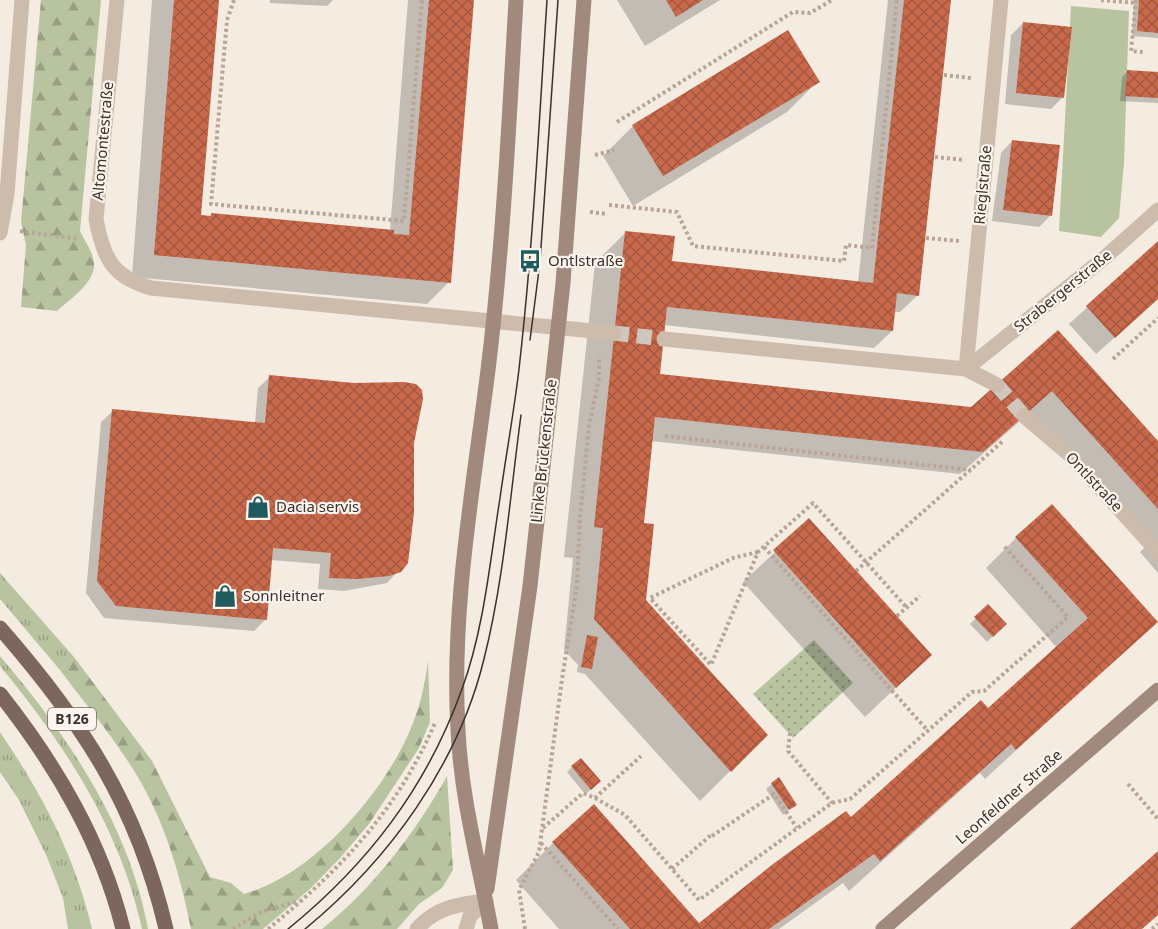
<svg xmlns="http://www.w3.org/2000/svg" width="1158" height="929" font-family="'Noto Sans',sans-serif">
<style>
.grass{fill:url(#grass-tufts)}
.forest{fill:url(#forest-firs)}
.park{fill:url(#park-dots)}
.garden{fill:#b8c4a0}
.shadow{fill:#0003}
.building{fill:url(#building-cross-hatch)}
.lines{fill:none;stroke-linecap:round;stroke-linejoin:round}
.street-tunnel{stroke:#cfc6bd;stroke-width:15;stroke-dasharray:15 8;stroke-linecap:butt}
.path{stroke:#b9a596;stroke-width:4;stroke-dasharray:3 3;stroke-linecap:butt}
.lane{stroke:#cdbbac;stroke-width:15}
.street{stroke:#cdbbac;stroke-width:15}
.secondary{stroke:#a18a7d;stroke-width:15}
.primary{stroke:#7d675c;stroke-width:15}
.tram{stroke:#3b302b;stroke-width:1.5}
.labels{text-anchor:middle;stroke-width:4.5;stroke-linejoin:round;paint-order:stroke}
.shield{fill:#fbf5ee;stroke:#756b66;stroke-width:1.5}
.shield-label{font-size:14px;font-weight:bold;fill:#3b302b}
.street-label{font-size:15px;fill:#3b302b;stroke:#fbf5ee}
.poi-label{font-size:15px;fill:#3b302b;stroke:#fbf5ee;text-anchor:start}
</style>
<defs>
<pattern id="grass-tufts" width="24" height="20" patternUnits="userSpaceOnUse" patternTransform="scale(1.5)"><rect width="24" height="20" fill="#b8c4a0"/><path d="M3 7l-1-3M5 7V3M7 7l1-3M15 17l-1-3M17 17v-4M19 17l1-3" fill="none" stroke="#97a083"/></pattern>
<pattern id="forest-firs" width="22" height="20" patternUnits="userSpaceOnUse" patternTransform="scale(1.5)"><rect width="22" height="20" fill="#b8c4a0"/><path d="M5 1l3.5 6h-7zM16 11l3.5 6h-7z" fill="#97a083"/></pattern>
<pattern id="park-dots" width="8" height="8" patternUnits="userSpaceOnUse" patternTransform="scale(1.5)"><rect width="8" height="8" fill="#b8c4a0"/><path d="M2 2h.1M6 6h.1" fill="none" stroke="#97a083" stroke-width="1.8" stroke-linecap="round"/></pattern>
<pattern id="building-cross-hatch" width="8" height="8" patternUnits="userSpaceOnUse" patternTransform="scale(1.5)"><rect width="8" height="8" fill="#c8694b"/><path d="M0 0l8 8M0 8l8-8" fill="none" stroke="#a4573f"/></pattern>
</defs>
<rect width="100%" height="100%" fill="#f4ebe1"/>
<path class="grass" d="M0,573L74,657L60,670L0,599Z
M0,656C68,736 129,825 148,929H142C120,828 65,745 0,666Z
M0,732C42,794 75,856 92,929H68L63,898L47,857L19,800L0,772Z"/>
<path class="forest" d="M41,0H101L80,231C84,240 91,249 93,258C100,280 71,298 57,311L21,307L26,245L21,222Z
M74,657L152,761L210,877L231,883L244,894C314,875 388,789 413,723C421,703 425,683 428,661L430,722L419,748L369,824L341,857L311,888L263,929H191C180,873 163,815 131,766C110,733 84,702 60,670Z
M447,776L453,870L442,888L419,904L397,929H322C374,887 415,833 447,776Z"/>
<path class="park" d="M814,640L853,683L793,738L753,694Z"/>
<path class="garden" d="M1071,6L1129,11L1124,163L1119,218L1101,237L1059,231Z"/>
<path class="shadow" d="M152,0H217L200,217H209L212,214L390,231L408,0H471L449,282L427,304L132,277Z
M270,0H333L327,6L270,3Z
M617,0H720L645,46Z
M888,0H949L918,295L900,312H894L892,331L874,348L664,325L658,375L972,409L1058,332L1158,443V573L1140,552L1152,540L1029,413L960,474L651,441L643,524L645,601L766,735L700,801L585,674L577,672L578,665L564,650L573,558L564,557L595,263L626,232L670,262L858,283Z
M1134,0H1158V38L1132,36Z
M1023,23L1063,97L1051,109L1005,104L1011,35Z
M1128,71L1158,74V103L1120,101L1122,77Z
M818,81L787,112L633,206L603,156L633,126Z
M1012,141L1050,216L1039,227L992,221L1001,153Z
M1158,243V299L1096,354L1069,324Z
M270,377L412,443L410,547L407,562L387,583L344,591L318,589L320,564L271,560L266,619L254,631L104,618L86,593L101,422L113,411L255,423L258,388Z
M809,520L930,655L865,717L743,582Z
M1016,538L1156,621L985,779L980,773L849,891L843,883L779,929H559L516,880L553,843L699,925L851,819L987,710L1057,648L986,568Z
M988,606L1005,624L987,642L970,624Z
M572,767L594,787L585,794L567,772Z
M778,779L795,804L783,815L766,789Z"/>
<path class="building" d="M174,0H219L201,215L211,216V213L394,230V234L409,235L429,0H474L451,283L154,255Z
M666,0H703L676,17Z
M904,0H951L919,296L897,293L893,331L667,307L660,374L971,407L1058,330L1158,441V509L1052,391L983,452L655,417L644,523L654,524L646,600L768,735L731,772L594,619L603,528L594,527L625,231L675,236L672,261L873,283Z
M1139,0H1158V33L1137,31Z
M1023,22L1072,27L1064,98L1016,93Z
M788,30L820,82L663,176L632,125Z
M1127,70L1158,72V98L1125,96Z
M1012,140L1060,145L1052,216L1003,210Z
M1158,241V299L1115,338L1086,306Z
M269,375L354,383L404,382L416,384L422,390L423,399L414,443V513L408,563L401,572L389,576L357,579L329,578L331,553L273,548L267,620L116,606L97,581L112,409L265,423Z
M1052,504L1158,622L1016,750L1011,744L880,861L874,854L769,929H630L552,842L594,804L699,923L773,864L846,811L851,817L981,700L988,708L1088,618L1015,537Z
M809,518L932,655L896,688L773,550Z
M988,604L1007,624L993,637L974,617Z
M587,635L598,637L592,669L581,667Z
M581,758L601,781L591,790L571,766Z
M779,777L797,805L789,810L771,783Z
M1158,851V915L1142,929H1070Z"/>
<g class="lines">
<path class="street-tunnel" d="M614,333L664,339
M997,385L1024,416"/>
<path class="path" d="M234,0L227,20L211,204L404,221L422,0
M1101,0L1136,3
M1136,0L1131,51L1143,52
M944,75L971,78
M617,122L793,12L810,13L832,0
M595,155L614,150
M935,157L965,160
M609,205L677,212L693,246L844,261L846,245L872,248L897,0
M590,212L608,214
M20,231L78,239
M926,238L959,241
M1113,359L1158,318
M665,436L971,470
M764,547L928,731
M758,552L733,558L650,598L711,665L758,552L813,503L907,608
M856,571L1003,441
M897,616L920,596
M790,733L788,751L832,803
M1128,784L1158,819
M595,798L625,815L699,900L832,803L850,799L972,692L984,691L1068,617L1004,546
M543,828L583,793L595,798L641,756
M712,836L774,794L797,828
M541,843L618,929
M672,869L711,835
M233,929L261,912L299,901
M268,929C341,869 397,811 435,723
M525,929L519,890L539,852L562,679L577,585L580,517L589,426L599,378V356
M1152,929L1158,924"/>
<path class="lane" d="M417,929C436,907 459,904 486,901
M466,929L470,916L486,901"/>
<path class="street" d="M117,0L96,219C103,257 112,277 151,288L614,333
M0,233L7,194L22,0
M664,339L966,369L997,385
M966,369L1001,0
M966,369L1103,259L1158,210
M1024,416L1070,455L1158,552"/>
<path class="secondary" d="M487,889L530,586L563,283L584,0
M491,929C479,863 461,798 458,730C451,609 473,490 488,370C503,248 509,123 516,0
M883,929L1158,690"/>
<path class="primary" d="M0,628C83,723 137,805 166,929
M0,694C56,765 101,841 123,929"/>
<path class="tram" d="M530,340L540,262L558,0
M288,929C368,864 427,787 462,689C484,629 490,561 500,498C506,455 514,412 519,369C533,247 539,123 547,0
M305,929C389,860 458,765 484,659C504,580 510,496 521,415"/>
</g>
<defs>
<g id="bus-bare" transform="scale(1.8)"><path d="M-5-6H5V4H4V6H2V4H-2V6H-4V4H-5ZM-3.5-4V0h7V-4ZM-3.5 1.2v1.5H-2V1.2ZM2 1.2v1.5H3.5V1.2Z" fill="#1f5a5e" stroke="#fbf5ee" stroke-width="2.5" paint-order="stroke"/></g>
<g id="shop-bare" transform="scale(1.8)"><path d="M-5-2.5h2.3a2.7 3.5 0 0 1 5.4 0H5L5.5 6h-11ZM-1.5-2.5h3a1.5 2.3 0 0 0-3 0Z" fill="#1f5a5e" stroke="#fbf5ee" stroke-width="2.5" paint-order="stroke"/></g>
</defs>
<g fill-rule="evenodd">
<use href="#bus-bare" x="530" y="261"/>
<use href="#shop-bare" x="258" y="507"/>
<use href="#shop-bare" x="225" y="596"/>
</g>
<g class="labels">
<rect class="shield" x="48" y="708" width="48" height="22" rx="4.5"/>
<g class="shield-label">
<text x="72" y="724">B126</text>
</g>
<g class="street-label">
<text transform="translate(103 141) rotate(-85)" y="5">Altomontestraße</text>
<text transform="translate(983 185) rotate(-85)" y="5">Rieglstraße</text>
<text transform="translate(1063 291) rotate(-39)" y="5">Strabergerstraße</text>
<text transform="translate(544 451) rotate(-84)" y="5">Linke Brückenstraße</text>
<text transform="translate(1094 482) rotate(47)" y="5">Ontlstraße</text>
<text transform="translate(1009 797) rotate(-41)" y="5">Leonfeldner Straße</text>
</g>
<g class="poi-label">
<text x="548" y="266">Ontlstraße</text>
<text x="276" y="512">Dacia servis</text>
<text x="243" y="601">Sonnleitner</text>
</g>
</g>
</svg>
